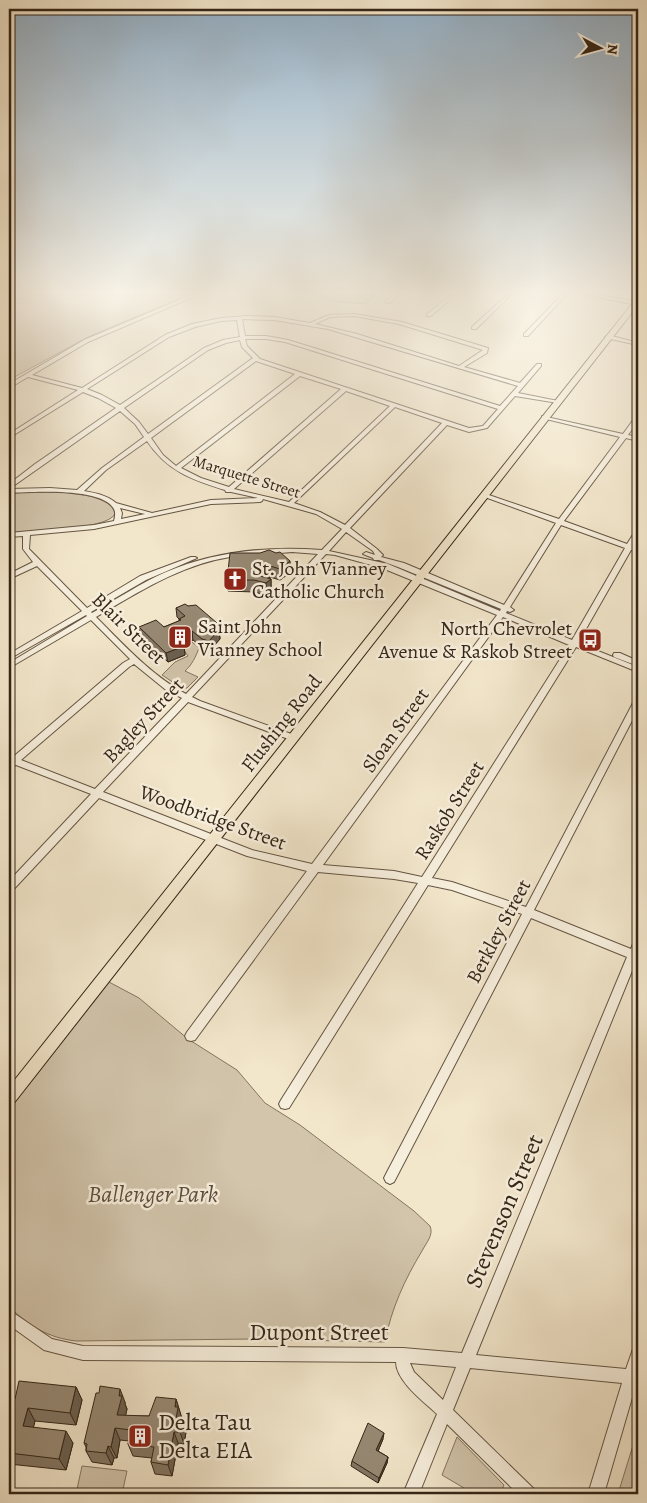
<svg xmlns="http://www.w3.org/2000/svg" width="647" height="1503" font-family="Alegreya,serif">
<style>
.green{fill:#d2c5ac;stroke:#847561}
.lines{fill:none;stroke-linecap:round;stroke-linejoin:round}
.minor-casing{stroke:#645543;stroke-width:2}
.major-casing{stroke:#352516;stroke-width:2}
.minor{fill:#f7efdd;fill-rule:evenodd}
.major{fill:#f2e6cb;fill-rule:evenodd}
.wall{fill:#827664;stroke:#352516}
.shaded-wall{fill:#6a6051;stroke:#352516}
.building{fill:#978974;stroke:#352516}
.labels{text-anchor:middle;stroke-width:5;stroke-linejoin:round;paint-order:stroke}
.far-street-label{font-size:16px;fill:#352516;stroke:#f7efdd}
.poi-label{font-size:20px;fill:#352516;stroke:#f7efdd;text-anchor:start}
.street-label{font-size:20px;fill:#352516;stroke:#f7efdd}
.near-park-label{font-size:24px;font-style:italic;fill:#5c4d3c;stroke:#f7efdd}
.near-street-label{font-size:24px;fill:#352516;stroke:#f7efdd}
.near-poi-label{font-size:24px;fill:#352516;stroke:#f7efdd;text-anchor:start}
</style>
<rect width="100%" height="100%" fill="#f2e6cb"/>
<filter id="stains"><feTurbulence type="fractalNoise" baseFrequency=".004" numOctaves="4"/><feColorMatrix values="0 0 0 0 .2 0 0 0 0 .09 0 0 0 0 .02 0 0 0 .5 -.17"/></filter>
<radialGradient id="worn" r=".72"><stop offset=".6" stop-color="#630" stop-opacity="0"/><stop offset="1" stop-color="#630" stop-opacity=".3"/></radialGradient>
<path class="green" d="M38,295H188L88,337L9,380V300Z
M319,295H376L365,304L331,301Z
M62,492C77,494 112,496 115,514C107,530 28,531 9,533V493Z
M192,642L199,648C196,656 192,665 185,671L198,677L187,688L183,689L162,675L175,662L188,656L181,646Z
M109,982L139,998L188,1039L237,1070L265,1103L300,1125L414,1211L430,1226C434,1235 426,1243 422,1251C405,1279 391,1309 385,1342L252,1339L76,1341C49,1338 28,1326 9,1306V1110Z
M457,1437L504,1485L500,1494H474L442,1475Z
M634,1442L638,1444V1494H618Z
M82,1466L127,1471L122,1494H76Z"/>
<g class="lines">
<g class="minor-casing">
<path id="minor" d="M191,295L193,296V297L88,342L32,375L82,388L165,335L192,324L221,318L248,316L274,317L310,323L329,315L354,314L402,322L488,348L487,353L464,367L520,383L537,364H541V366L518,393L558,401V403L515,396L487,428L469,432L447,425L350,528L377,549L383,555L381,557L404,563L504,605L556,523L482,496V494H486L559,519L620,437L542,418V416L623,434L636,416L638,415V421L628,435L638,437V441L626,438L564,521L627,544L636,530L638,529V537L633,546L638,548V552L631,550L578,643L638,667V672L576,647L432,878L452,882L526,907L634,701L638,698V709L534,910L631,949L634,941L638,940V961H636L476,1355L626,1369L633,1349L638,1347V1384H636L604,1494H588L622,1383L470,1368L453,1410L534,1489L537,1494H518L447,1424L419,1494H403L437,1414C424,1402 396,1381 396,1362L83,1360L44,1350L9,1325V1310L52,1339L83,1346L403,1348L462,1353L627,957L531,918L394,1182L390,1184L386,1182L384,1178L386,1174L522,914L452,890L428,885L289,1108L285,1109L281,1108L279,1104L281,1100L418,883L394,879L318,872L195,1040L191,1041L187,1040L185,1036L187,1032L307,871L247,856L99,798L13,890L9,891V881L91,794L16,765L11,767L9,766V756L13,757L123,663L130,659L91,620L9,668V663L87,616L86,615L9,659V654L82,611L37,566L9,579V574L33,562L23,549V536L9,537V533L94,525L114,521C115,517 116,513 114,509C102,487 31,492 9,493V489L50,488L77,490L102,468L144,437L135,424L120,411L9,489V484L35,464L116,408L98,398L83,392L9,438V434L78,390L28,377L11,387L9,388V384L84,340ZM354,316L399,324L483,350L459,366L357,334L315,324L330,317ZM242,319L274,320L328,329L518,386L500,406L288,340L266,336H245ZM237,320L240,337L223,340L204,348L120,405L102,395L87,389L169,337L195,327L221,321ZM245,339H266L285,342L498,409L483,426L469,428L260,359L247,346ZM240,340L242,347L253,358L148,434L139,422L124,408L208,350L226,343ZM256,361L295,374L176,466L163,455L151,438ZM300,376L341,389L229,487L201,478L181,468ZM346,391L390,406L289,502L234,489ZM395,407L442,423L345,525L320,512L294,503ZM147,441C167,471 192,480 225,490L226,492H231L258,498L211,500L152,513L116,503C107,495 95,493 84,491L106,470ZM263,499L316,514L342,529L322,550C270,546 215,551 166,572C141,583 117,599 92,613L91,612L146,580L197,558L195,557H191L140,576L87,608L29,549L30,535L94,529L211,504L260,502L262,501ZM120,508L145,514L121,519L122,513ZM561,525L625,548L572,640L506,613L507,611L510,612L514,610L510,607ZM346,532L373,551L375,555L366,552L363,554L373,558L374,560H379L398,567L501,609L500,611L388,564L329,551ZM292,552L318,554L186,694C151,675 124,645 96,617C139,592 180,565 230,557C250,554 272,554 292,552ZM326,554L335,555L382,568L497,615L312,864L252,850L103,792L188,702L291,740H297L298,738L297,736L200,701L192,697ZM503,617L569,645L422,877L394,871L323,865ZM134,664L166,690L182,698L95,789L21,760L129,667ZM410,1363L456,1367L443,1400L414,1372Z
M395,295H399L390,303H386V301Z
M451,295H455L431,316H427V314Z
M507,295H511L476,329H472V327Z
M562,295H566L528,336H524V334Z
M608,335L638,343V345L606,338L605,337Z
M614,653H620L638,661V666L614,657L613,655Z"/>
</g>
<g class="major-casing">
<path id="major" d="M586,295H598L634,301L638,298V305L14,1103L9,1105V1087L632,304Z"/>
</g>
<use href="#minor" class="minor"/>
<use href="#major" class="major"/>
</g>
<path class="wall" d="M276,553L291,572L280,580L270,577L269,578L271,579V590L266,595L254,592L228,591L227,580Z
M188,606L217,623V628L219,630L220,639L210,650L203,648L193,640L182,644L184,646L185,655L168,662L140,636L139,627H164L179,621V619L177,617L176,608Z
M76,1387L82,1400L76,1425L35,1421L33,1427L73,1443L66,1470L9,1464V1398L15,1399Z
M176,1399L186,1432L184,1444L178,1443L172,1476L155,1474L151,1462L152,1458L133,1456L128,1444L129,1441L120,1440L117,1458H114L112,1465L92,1462L86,1451V1447L84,1443L125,1402V1404L127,1409L125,1416H149Z
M383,1439L378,1451L388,1457L387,1463L378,1483L351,1466L352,1461Z"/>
<path class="shaded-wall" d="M290,561L291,572L280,580V569Z
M270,566V577L265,583L260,576Z
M271,579V590L266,595V583Z
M217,623V632L219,630L220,639L210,650L209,641Z
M192,631L193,640L176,647L175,638Z
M184,646L185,655L168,662L166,653Z
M76,1387L82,1400L76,1425L70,1413Z
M120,1389L125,1402V1404L127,1409L123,1428L117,1415L119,1396Z
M176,1399L180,1412L182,1419H176L175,1407Z
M28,1408L35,1421L31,1438L23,1426Z
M182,1420L186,1432L184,1444L180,1432Z
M115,1428L120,1440L117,1458L111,1447Z
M66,1431L73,1443L66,1470L59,1459Z
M174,1432L178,1443L172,1476L168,1465Z
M384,1433L383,1439L376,1456V1450Z
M108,1446L114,1458L112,1465L106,1453Z
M388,1457L387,1463L378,1483L379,1478Z"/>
<path class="building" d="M269,550L276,553L280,552L290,561L280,569L270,566L260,576L271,579L266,583L254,580H227L230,553H260Z
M185,604L188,606L196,605L217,623L215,626L219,630L209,641L202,639L192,631L175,638L184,646L166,653L139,627L156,620L164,627L181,620L179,619L185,616L176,608Z
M19,1381L76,1387L70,1413L28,1408L23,1426L66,1431L59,1459L9,1453V1398L15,1399Z
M100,1386L120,1389L119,1396H122L117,1415L149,1416L156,1397L176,1399L175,1407H178L176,1419L182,1420L180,1432H174L168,1465L151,1462L154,1447L128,1444L131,1430L115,1428L111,1447L108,1446L106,1453L86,1451L87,1444L84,1443L96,1393H99Z
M368,1423L384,1433L376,1450L388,1457L379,1478L352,1461Z"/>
<linearGradient id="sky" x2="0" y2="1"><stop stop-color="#92aec4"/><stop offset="0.58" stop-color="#f9f4e8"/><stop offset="1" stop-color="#f9f4e8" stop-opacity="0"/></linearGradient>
<rect width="647" height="505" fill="url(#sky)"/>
<defs>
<g id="church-square" transform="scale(1.25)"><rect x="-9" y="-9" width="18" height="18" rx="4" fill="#8f2418" stroke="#f7efdd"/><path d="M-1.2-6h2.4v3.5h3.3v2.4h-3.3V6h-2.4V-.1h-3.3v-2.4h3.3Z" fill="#fff"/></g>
<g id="building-square" transform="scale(1.25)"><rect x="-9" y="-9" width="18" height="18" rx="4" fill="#8f2418" stroke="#f7efdd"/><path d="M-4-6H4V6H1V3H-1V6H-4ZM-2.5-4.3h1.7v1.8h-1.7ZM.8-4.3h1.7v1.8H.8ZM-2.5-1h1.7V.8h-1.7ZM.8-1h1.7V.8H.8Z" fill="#fff"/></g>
<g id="bus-square" transform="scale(1.25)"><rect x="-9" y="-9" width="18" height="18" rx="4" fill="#8f2418" stroke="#f7efdd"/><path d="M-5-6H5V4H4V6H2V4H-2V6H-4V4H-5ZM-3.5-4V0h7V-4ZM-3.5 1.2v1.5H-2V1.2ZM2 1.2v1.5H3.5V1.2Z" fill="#fff"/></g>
</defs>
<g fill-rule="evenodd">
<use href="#church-square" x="235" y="579"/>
<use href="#building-square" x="180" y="637"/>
<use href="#bus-square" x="590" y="640"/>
<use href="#building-square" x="140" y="1436"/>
</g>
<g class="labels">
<g class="far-street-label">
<text transform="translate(247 476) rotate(17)" y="6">Marquette Street</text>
</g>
<g class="poi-label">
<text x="252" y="575">St. John Vianney<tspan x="252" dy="23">Catholic Church</tspan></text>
<text x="198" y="633">Saint John<tspan x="198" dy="23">Vianney School</tspan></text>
<text x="572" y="635" text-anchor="end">North Chevrolet<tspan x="572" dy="23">Avenue &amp; Raskob Street</tspan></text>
</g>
<g class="street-label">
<text transform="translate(129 628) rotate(44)" y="7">Blair Street</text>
<text transform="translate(143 720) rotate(-47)" y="7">Bagley Street</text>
<text transform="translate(281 723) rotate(-52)" y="7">Flushing Road</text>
<text transform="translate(395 730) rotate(-54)" y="7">Sloan Street</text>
<text transform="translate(449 810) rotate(-58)" y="7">Raskob Street</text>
<text transform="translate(213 817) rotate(20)" y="7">Woodbridge Street</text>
<text transform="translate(498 931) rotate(-62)" y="7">Berkley Street</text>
</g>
<g class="near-park-label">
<text x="153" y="1202">Ballenger Park</text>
</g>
<g class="near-street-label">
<text transform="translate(504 1211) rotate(-67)" y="8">Stevenson Street</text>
<text x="319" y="1340">Dupont Street</text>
</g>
<g class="near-poi-label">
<text x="158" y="1430">Delta Tau<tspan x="158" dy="28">Delta EIA</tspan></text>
</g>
</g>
<rect width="647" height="1503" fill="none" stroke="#f2e6cb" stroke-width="30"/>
<rect x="10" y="10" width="627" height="1483" fill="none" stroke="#352516" stroke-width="2.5"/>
<rect x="15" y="15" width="617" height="1473" fill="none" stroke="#352516"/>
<g transform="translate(600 48) rotate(96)" stroke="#f7efdd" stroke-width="4" paint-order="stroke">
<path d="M0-4L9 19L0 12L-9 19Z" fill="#352516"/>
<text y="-8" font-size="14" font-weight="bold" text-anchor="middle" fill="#352516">N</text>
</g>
<rect width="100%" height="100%" filter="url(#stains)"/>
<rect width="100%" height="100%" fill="url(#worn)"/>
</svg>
